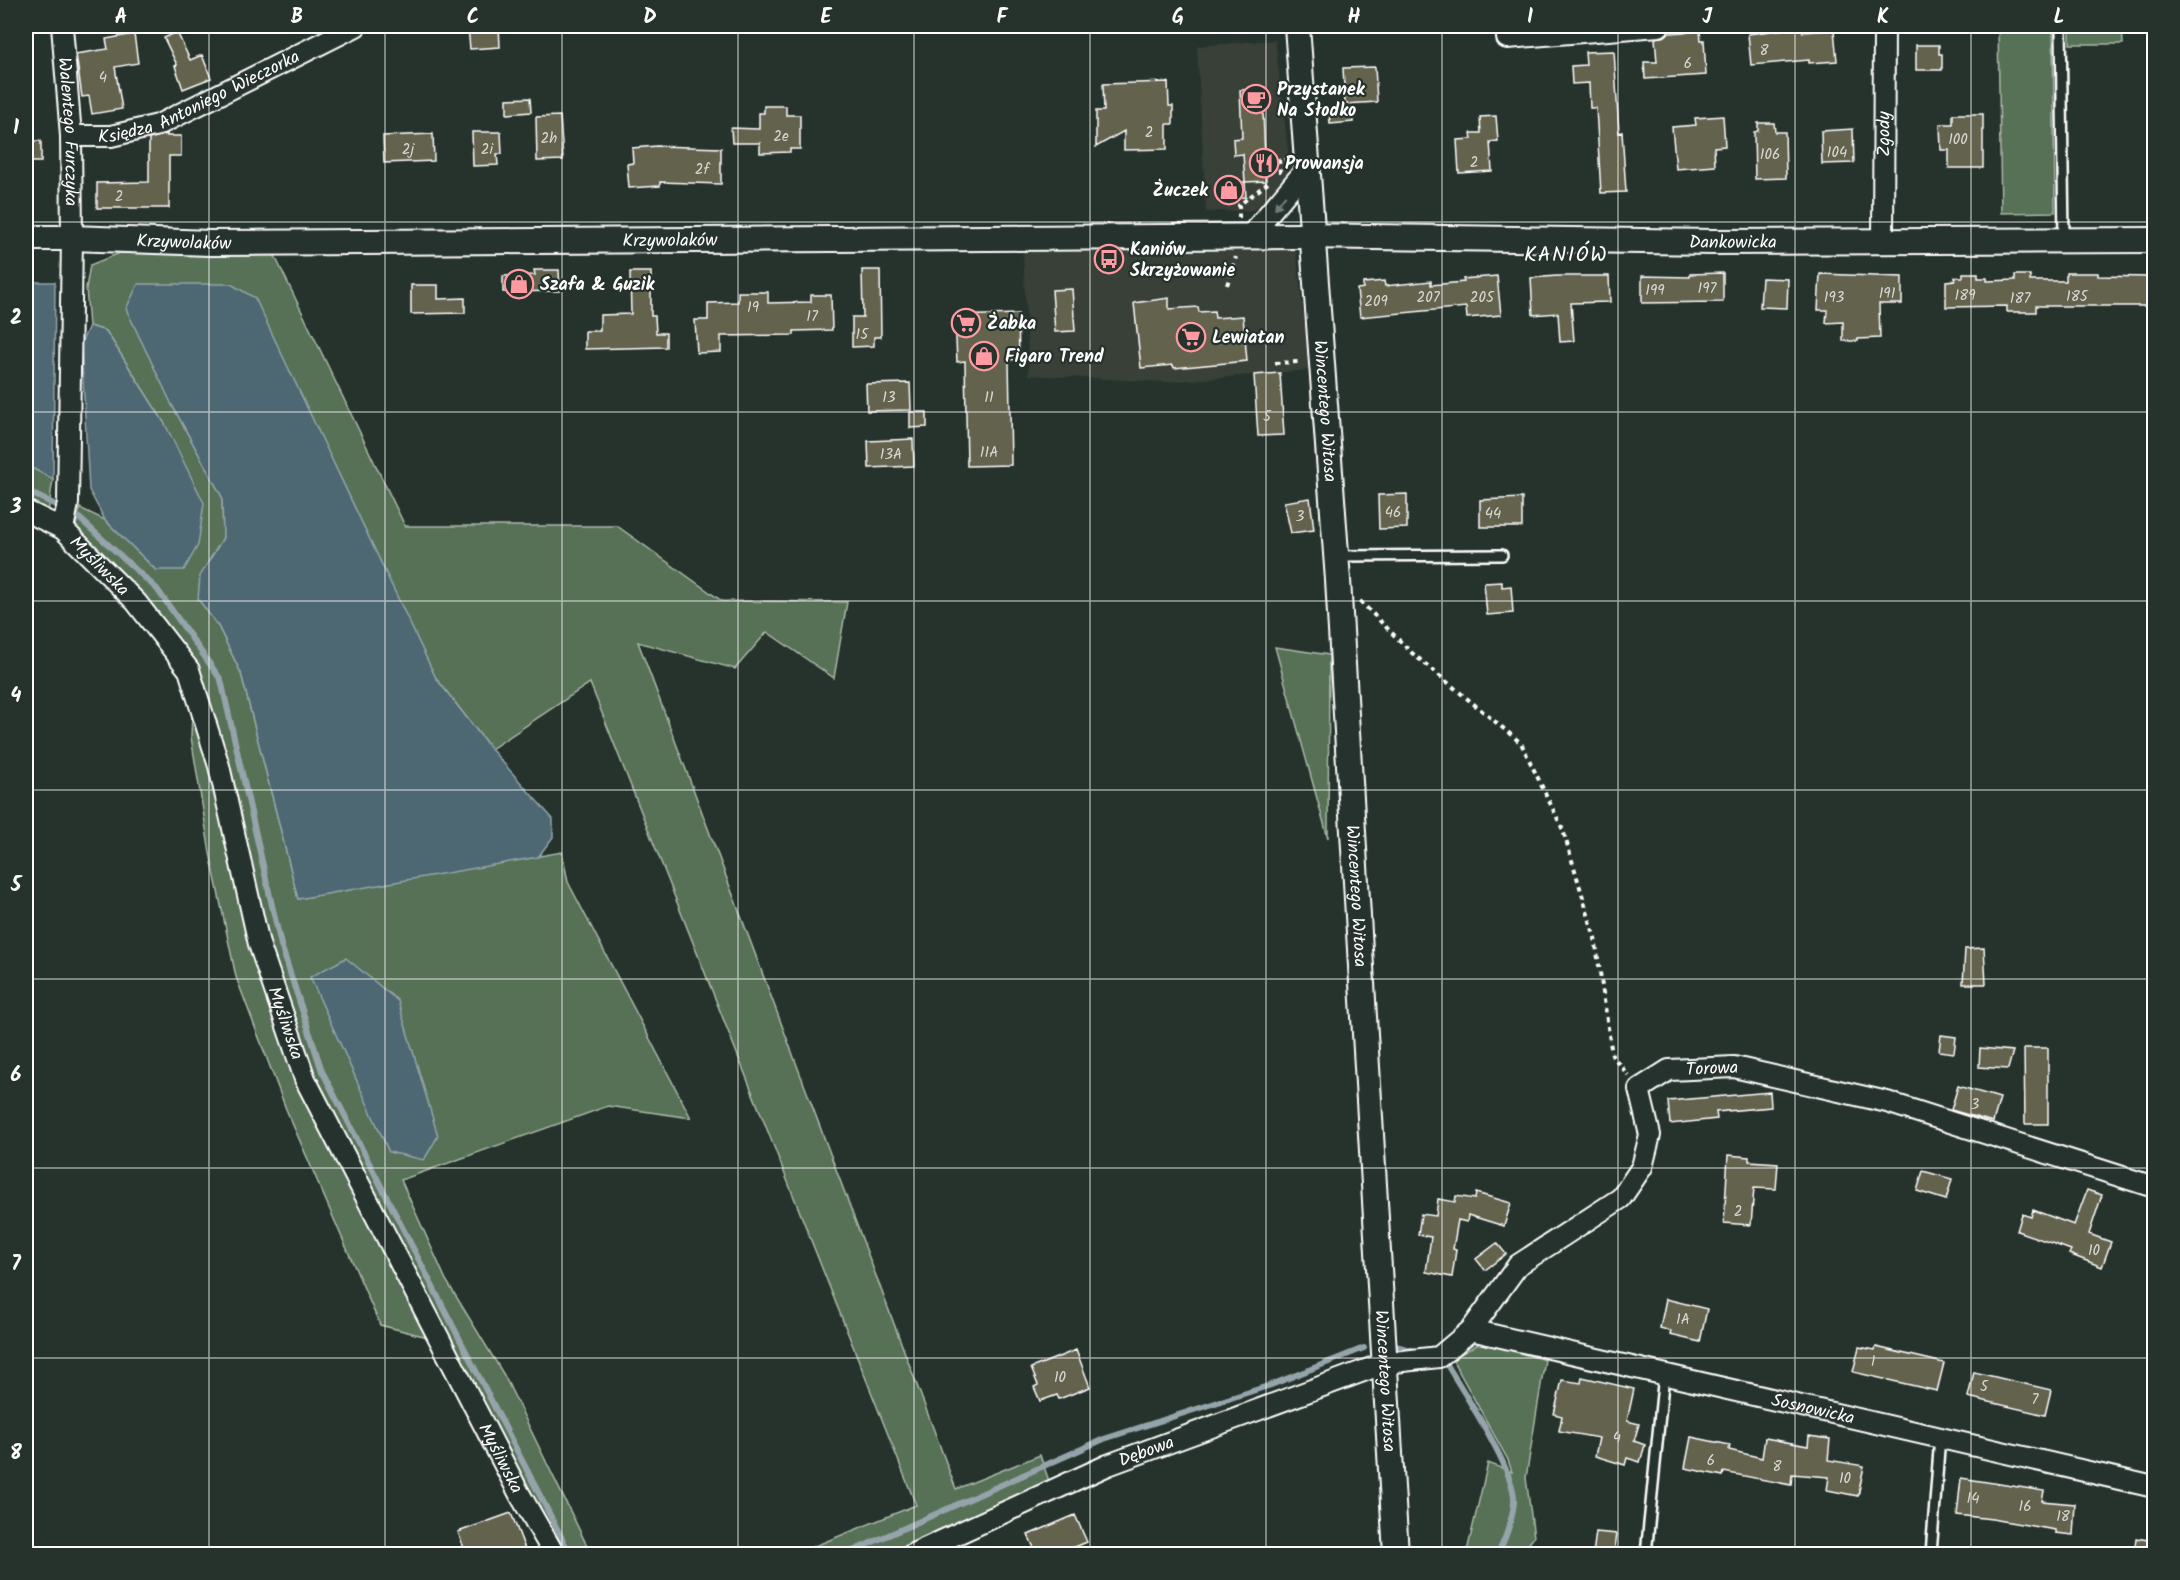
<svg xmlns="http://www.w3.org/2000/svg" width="2180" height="1580" font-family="Kalam,sans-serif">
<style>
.built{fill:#394137}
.green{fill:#577156;stroke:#abb8aa;stroke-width:1.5}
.water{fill:#4e6873;stroke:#95a4ab;stroke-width:1.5}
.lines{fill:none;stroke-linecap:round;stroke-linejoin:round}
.stream{stroke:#95a4ab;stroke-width:6}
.building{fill:#64624e;stroke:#fff;stroke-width:1.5}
.service-casing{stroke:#fff;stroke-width:14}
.minor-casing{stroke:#fff;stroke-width:24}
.tertiary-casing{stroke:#fff;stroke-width:28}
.path{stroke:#fff;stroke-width:4;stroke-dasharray:4.5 4.5;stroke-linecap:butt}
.service{stroke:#26332d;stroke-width:9}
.minor{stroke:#26332d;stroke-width:20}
.tertiary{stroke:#26332d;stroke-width:24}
.oneway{fill:#727a76}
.grid{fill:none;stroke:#fff;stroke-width:1.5;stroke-opacity:0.55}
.labels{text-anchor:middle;stroke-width:4.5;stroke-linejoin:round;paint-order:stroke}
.number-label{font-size:15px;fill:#d8d8d3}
.poi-label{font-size:18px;font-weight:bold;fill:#fff;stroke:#26332d;text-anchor:start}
.street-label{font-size:18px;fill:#fff;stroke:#26332d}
.quarter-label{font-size:21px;letter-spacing:1.5px;fill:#fff;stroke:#26332d}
.neatline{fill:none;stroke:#fff;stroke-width:2}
.grid-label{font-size:20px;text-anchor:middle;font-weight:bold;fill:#fff}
</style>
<rect width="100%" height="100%" fill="#26332d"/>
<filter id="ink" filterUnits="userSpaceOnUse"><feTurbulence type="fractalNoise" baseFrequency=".0167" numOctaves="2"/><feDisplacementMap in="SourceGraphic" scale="12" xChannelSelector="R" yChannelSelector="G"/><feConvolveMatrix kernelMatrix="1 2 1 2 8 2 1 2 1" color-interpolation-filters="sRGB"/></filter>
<g filter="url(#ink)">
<path class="built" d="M1275,40L1290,168L1282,185L1253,210L1206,212L1197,46Z
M1178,249L1296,250L1310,370L1167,382L1029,375L1023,251Z"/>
<path class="green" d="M1998,26H2053L2055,212L2001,213Z
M2070,26H2122L2123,44H2070Z
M273,252L405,526H617L722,601L847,602L834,678L767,632L735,669L638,642L956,1489L1040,1455L1049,1481L927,1541L896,1554H795L916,1505L590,683L491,749L436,678L171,403L222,497L223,538L200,576L199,599L218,626L241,673L298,899L562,852L568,882L691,1118L608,1106L401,1180L446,1280L504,1375L591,1554H561L427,1337L380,1325L286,1109L236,977L210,853L191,737L194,668L75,530L80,508L105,520L156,570L165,424L106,331L89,326L86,288L90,265L120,253Z
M26,465L53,479L48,513L26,503Z
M1275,647L1329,655L1328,838Z
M1481,1342L1545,1360L1526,1478L1534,1537L1521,1554H1464L1468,1547L1488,1463L1512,1472L1508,1460L1452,1359Z"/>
<path class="water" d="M26,282H55L53,479L26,465Z
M138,284H231L255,298L436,678L491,749L553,819V837L538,857L298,899L241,673L218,626L198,599L200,576L223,538L222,497L171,403L126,309Z
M89,326L106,331L165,424L204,503L198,545L184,570H156L105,520L89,490L81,343Z
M346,958L398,1001L438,1136L424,1160L389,1152L310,977Z"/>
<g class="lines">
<path class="stream" d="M26,491L54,504
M78,517L157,589L221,680L281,945L322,1071L570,1554
M1395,1346L1419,1352
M1446,1363C1463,1392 1516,1471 1514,1501C1513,1520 1506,1537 1498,1554
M846,1554L1104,1439L1271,1385L1364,1348"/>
</g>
<path class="building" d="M468,26H499L500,47L470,49Z
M1802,27L1803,32L1834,30L1837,61L1809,63V60L1751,65L1748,34Z
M1700,31L1701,40H1704L1706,75L1645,79L1644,62H1657L1655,38L1665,36L1669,33Z
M177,32L190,60L202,55L211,78L183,89L175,66L177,65L164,38Z
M134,34L138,63L115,67L122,109L92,114L89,96L82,97L76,54L108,49L106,39Z
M1916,45H1939V54H1942V70H1916Z
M1614,51L1619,133L1622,132L1626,192L1601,193L1596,108H1590L1589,83L1572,84L1571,66L1586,65L1585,52Z
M1375,67L1377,102L1345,104L1343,68Z
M1168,82L1169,106H1173V124H1167V149L1124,150V131L1096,147V111H1104L1103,84Z
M1262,89L1266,181L1245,182L1243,154L1234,155L1233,139L1242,138L1240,90Z
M530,98L531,112L507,114V99Z
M764,106H786V115H800V149H790V152L760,153V143H732L731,128L759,129V113H764Z
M1352,108L1353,122L1330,124L1329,109Z
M1953,114H1983V168H1949V150H1941L1940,124H1953Z
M560,116L563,160L537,161L536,117Z
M1496,116L1498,141L1490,142L1492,171L1459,173L1457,140L1472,139L1471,133H1481L1480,117Z
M1723,116L1725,146L1714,147L1715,166L1676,169L1672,127L1696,125L1695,118Z
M1758,123H1774L1775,132H1785L1786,178L1755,179L1754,132L1758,131Z
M1853,129L1854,163L1822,164L1821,131Z
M472,132H501L502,154H497L498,165L473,166Z
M167,134V136H181V156H169V208H97V183L149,182V139Z
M433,134L434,161L384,163L383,136Z
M26,141H41V162H26Z
M657,146L721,148V184L660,182V186L629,188L627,164L633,163L632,148Z
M1245,182L1246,197L1220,198L1219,184Z
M534,270H559L560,291L503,292V276L535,275Z
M862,270H880L881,337H874V346L852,347V317H863Z
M630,272H651V316H655L656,333H666V347L585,349V331H600V315L631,314Z
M1723,273V302L1642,303V276L1690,277V274Z
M1963,273H1978V278H1987V281L2015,280V275H2030V281H2066V273H2098V276L2148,277V306H2036V312H2007V306L1946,307V281L1955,280V277H1963Z
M1820,274L1902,277V304H1879L1880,338L1858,339V341H1843V322L1826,323L1827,310H1818Z
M1497,276L1501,315L1467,318L1466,307L1360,317L1357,289L1363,288V283L1384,281L1385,286L1431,281V285L1464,282L1463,279Z
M1557,276H1609L1610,302L1571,303L1574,341L1560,342L1558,313L1533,315L1531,278Z
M1762,278L1788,279L1787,308L1760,307Z
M411,285H438V299L465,298V313L411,314Z
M1072,289L1075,331L1055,332L1052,290Z
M738,292H768V303L811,302V295H831L832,330L794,331V335L721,336V352L697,353L695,320H708V303L738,302Z
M1169,298V309L1198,307L1199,312L1214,311L1215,318L1243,316L1247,361L1174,368L1173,365L1141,368L1134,303Z
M1018,314L1019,359L1009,360L1011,465L967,466L965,361L957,362L955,316Z
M1280,373L1284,435L1258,436L1254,375Z
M910,383L911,410L867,411L866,384Z
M910,412H927V427L910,428Z
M913,439L914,466L869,468L868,441Z
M1407,494V528L1379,529L1378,495Z
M1310,498L1314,530L1291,533L1284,502Z
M1522,498V527H1480V500Z
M1502,582V587L1511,586L1513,613L1487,615L1484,583Z
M1984,948L1986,984H1963L1965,949Z
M1941,1035L1956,1037L1954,1053L1939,1051Z
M1980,1048L2013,1051L2008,1069L1979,1067Z
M2024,1048H2048V1124H2025Z
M1958,1086L2000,1098L1993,1122L1951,1110Z
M1770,1092L1771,1107L1716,1112L1717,1119L1670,1124L1668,1101Z
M1728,1155L1749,1157V1161L1778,1163L1776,1189L1754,1188L1751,1225L1724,1223Z
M1923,1171L1952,1179L1946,1200L1917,1191Z
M2087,1190L2102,1195L2089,1234L2111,1242L2102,1267L2069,1254L2071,1250L2017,1231L2022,1214L2031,1217L2033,1210L2074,1225Z
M1476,1193L1511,1203L1504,1226L1468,1215L1467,1222L1458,1220L1453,1249L1456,1250L1452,1277L1426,1272L1431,1237L1418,1235L1421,1214L1436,1216L1438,1199L1455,1202L1456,1196L1475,1199Z
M1497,1243L1506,1254L1485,1270L1476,1259Z
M1666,1299L1707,1309L1700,1342L1670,1335L1671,1331L1660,1328Z
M1859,1347L1875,1350L1876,1347L1944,1363L1937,1391L1853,1372Z
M1076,1350L1090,1387L1059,1399L1057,1395L1040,1401L1034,1387L1038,1385L1031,1368Z
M1974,1372L2051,1390L2045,1415L1968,1397Z
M1582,1377L1634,1389L1627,1421L1639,1424L1634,1441L1645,1445L1640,1462L1627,1458L1625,1465L1595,1456L1599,1438L1559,1431L1562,1416L1554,1414L1562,1380L1581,1383Z
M1809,1436L1830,1439L1828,1460L1864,1466L1858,1496L1827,1490L1829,1477L1792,1474L1791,1485L1724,1472L1723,1476L1685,1468L1691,1437L1730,1445L1729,1450L1762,1458L1765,1438L1808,1446Z
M1961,1478L2044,1491L2042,1501L2075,1504L2073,1535L2055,1533V1530L1992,1519L1957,1515Z
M511,1513L527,1554H496L494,1550L481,1554H466L458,1532Z
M1075,1515L1087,1542L1058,1554H1037L1028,1535Z
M1596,1532L1617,1534L1614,1554H1593Z
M2136,1538L2154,1541V1554H2134Z"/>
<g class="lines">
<g class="service-casing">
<path id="service" d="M2061,26L2064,239
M1337,556L1502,555
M1646,1554L1664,1374
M1931,1554L1940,1437"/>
</g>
<g class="minor-casing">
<g id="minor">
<path id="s1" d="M62,26L71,136L72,238L68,503L63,529"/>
<path d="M1507,38L1659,26"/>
<path id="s2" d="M71,136H111L158,125L356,26"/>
<path d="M1250,236L1308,167"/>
<path id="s3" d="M1883,242L1884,26"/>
<path id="s4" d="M26,511L63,529L136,602L189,670L219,766L259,944L305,1079L519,1493L554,1554"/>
<path id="s5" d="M1471,1330L2154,1487"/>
<path id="s6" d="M913,1554L1108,1465L1385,1363L1439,1357L1471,1330L1518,1265L1621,1198L1642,1167L1650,1135L1639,1089L1669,1070L1734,1067L1887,1102L2154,1187"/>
</g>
</g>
<g class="tertiary-casing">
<g id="tertiary">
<path id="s7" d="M1297,26L1338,580L1396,1554"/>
<path id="s8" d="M26,238H72L210,243L1302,236L1713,242L2154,240"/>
</g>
</g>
<path class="path" d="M1280,173L1279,160H1287
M1239,218V205L1268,183
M1227,285L1236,257
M1275,363L1298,362L1301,363
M1360,601L1412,653L1521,743L1563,830L1595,938L1612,1055L1628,1075"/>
<use href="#service" class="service"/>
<use href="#minor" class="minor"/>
<use href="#tertiary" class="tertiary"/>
</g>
<defs><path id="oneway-solid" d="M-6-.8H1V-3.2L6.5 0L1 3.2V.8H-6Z" transform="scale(1.5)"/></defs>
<use class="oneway" href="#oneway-solid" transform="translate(1280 202) rotate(128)"/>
</g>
<path class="grid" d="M209,26V1554M385,26V1554M562,26V1554M738,26V1554M914,26V1554M1090,26V1554M1266,26V1554M1442,26V1554M1618,26V1554M1795,26V1554M1971,26V1554M26,222H2154M26,412H2154M26,601H2154M26,790H2154M26,979H2154M26,1168H2154M26,1358H2154"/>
<defs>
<g id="cafe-ring" transform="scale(1.5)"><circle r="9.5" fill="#26332d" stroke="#ff9aa2" stroke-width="1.5"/><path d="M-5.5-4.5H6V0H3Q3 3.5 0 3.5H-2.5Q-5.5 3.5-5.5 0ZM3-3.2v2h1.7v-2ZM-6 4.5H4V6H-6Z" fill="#ff9aa2"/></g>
<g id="restaurant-ring" transform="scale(1.5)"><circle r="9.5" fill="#26332d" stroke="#ff9aa2" stroke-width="1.5"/><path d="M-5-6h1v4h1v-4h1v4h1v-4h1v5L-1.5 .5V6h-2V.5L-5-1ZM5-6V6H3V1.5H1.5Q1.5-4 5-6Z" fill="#ff9aa2"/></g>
<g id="shop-ring" transform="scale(1.5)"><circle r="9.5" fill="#26332d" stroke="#ff9aa2" stroke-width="1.5"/><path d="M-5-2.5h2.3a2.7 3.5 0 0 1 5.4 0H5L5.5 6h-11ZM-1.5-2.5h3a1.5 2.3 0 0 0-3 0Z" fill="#ff9aa2"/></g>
<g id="bus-ring" transform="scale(1.5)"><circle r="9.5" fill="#26332d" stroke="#ff9aa2" stroke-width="1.5"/><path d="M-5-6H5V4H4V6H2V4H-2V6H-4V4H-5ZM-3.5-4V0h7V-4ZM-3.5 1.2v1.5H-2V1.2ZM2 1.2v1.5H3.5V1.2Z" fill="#ff9aa2"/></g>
<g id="supermarket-ring" transform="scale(1.5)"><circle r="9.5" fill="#26332d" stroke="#ff9aa2" stroke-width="1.5"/><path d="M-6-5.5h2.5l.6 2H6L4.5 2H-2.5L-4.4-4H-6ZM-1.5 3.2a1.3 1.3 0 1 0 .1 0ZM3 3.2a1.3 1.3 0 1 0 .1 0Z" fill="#ff9aa2"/></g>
</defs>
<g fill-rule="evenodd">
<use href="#cafe-ring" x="1256" y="99"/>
<use href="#restaurant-ring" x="1264" y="163"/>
<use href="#shop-ring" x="1229" y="190"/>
<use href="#bus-ring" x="1109" y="259"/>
<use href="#shop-ring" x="519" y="284"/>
<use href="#supermarket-ring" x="966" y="323"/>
<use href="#supermarket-ring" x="1191" y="337"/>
<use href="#shop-ring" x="984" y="356"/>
</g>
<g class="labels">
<g class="number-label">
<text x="1764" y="55">8</text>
<text x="1688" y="68">6</text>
<text x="103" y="82">4</text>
<text x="1149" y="137">2</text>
<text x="781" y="141">2e</text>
<text x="549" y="143">2h</text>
<text x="1958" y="144">100</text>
<text x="408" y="154">2j</text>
<text x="487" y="154">2i</text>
<text x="1837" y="157">104</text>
<text x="1770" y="159">106</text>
<text x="1474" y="167">2</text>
<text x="702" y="174">2f</text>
<text x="119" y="201">2</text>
<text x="1707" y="293">197</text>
<text x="1655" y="295">199</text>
<text x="1887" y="298">191</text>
<text x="1965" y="300">189</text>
<text x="2077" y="301">185</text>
<text x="1428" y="302">207</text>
<text x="1482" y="302">205</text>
<text x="1834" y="302">193</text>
<text x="2020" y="303">187</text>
<text x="1376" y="306">209</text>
<text x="753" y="312">19</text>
<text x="812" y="321">17</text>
<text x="862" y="339">15</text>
<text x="889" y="402">13</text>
<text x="989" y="402">11</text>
<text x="1267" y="421">5</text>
<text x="989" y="457">11A</text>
<text x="891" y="459">13A</text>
<text x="1393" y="517">46</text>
<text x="1493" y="518">44</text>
<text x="1300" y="521">3</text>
<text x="1975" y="1109">3</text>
<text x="1738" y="1216">2</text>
<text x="2094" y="1255">10</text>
<text x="1683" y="1324">1A</text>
<text x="1873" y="1366">1</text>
<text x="1060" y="1382">10</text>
<text x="1984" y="1391">5</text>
<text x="2035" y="1404">7</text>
<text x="1617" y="1442">4</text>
<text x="1711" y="1465">6</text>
<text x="1777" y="1471">8</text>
<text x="1845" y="1483">10</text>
<text x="1973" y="1503">14</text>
<text x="2025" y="1511">16</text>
<text x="2063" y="1521">18</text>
</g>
<g class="poi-label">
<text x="1277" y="95">Przystanek<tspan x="1277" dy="21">Na Słodko</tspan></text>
<text x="1285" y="169">Prowansja</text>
<text x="1208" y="196" text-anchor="end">Żuczek</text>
<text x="1130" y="255">Kaniów<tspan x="1130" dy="21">Skrzyżowanie</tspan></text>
<text x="540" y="290">Szafa &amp; Guzik</text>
<text x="987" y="329">Żabka</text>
<text x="1212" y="343">Lewiatan</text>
<text x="1005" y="362">Figaro Trend</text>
</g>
<g class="street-label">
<text dy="6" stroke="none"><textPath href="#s2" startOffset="136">Księdza Antoniego Wieczorka</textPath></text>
<text dy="6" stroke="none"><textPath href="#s1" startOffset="106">Walentego Furczyka</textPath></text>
<text dy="6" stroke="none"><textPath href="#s3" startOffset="108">Zgody</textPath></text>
<text dy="6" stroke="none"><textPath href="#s8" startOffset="644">Krzywolaków</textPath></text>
<text dy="6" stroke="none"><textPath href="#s8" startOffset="158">Krzywolaków</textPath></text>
<text dy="6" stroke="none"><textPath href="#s8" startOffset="1707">Dankowicka</textPath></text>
<text dy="6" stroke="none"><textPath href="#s7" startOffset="386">Wincentego Witosa</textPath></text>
<text dy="6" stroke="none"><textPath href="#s4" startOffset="93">Myśliwska</textPath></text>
<text dy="6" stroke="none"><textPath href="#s7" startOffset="872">Wincentego Witosa</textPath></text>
<text dy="6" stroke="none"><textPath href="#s4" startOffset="597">Myśliwska</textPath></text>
<text dy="6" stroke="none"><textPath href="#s6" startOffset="1005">Torowa</textPath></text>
<text dy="6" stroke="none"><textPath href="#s7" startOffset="1358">Wincentego Witosa</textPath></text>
<text dy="6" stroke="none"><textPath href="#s5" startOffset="351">Sosnowicka</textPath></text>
<text dy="6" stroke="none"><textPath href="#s6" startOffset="255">Dębowa</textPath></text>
<text dy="6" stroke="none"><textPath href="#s4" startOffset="1083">Myśliwska</textPath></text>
</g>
<g class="quarter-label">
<text x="1566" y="261">KANIÓW</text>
</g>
</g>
<rect width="2180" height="1580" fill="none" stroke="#26332d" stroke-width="66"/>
<rect x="33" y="33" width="2114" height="1514" class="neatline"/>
<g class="grid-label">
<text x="121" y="23">A</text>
<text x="297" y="23">B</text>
<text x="473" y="23">C</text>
<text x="650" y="23">D</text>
<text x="826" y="23">E</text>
<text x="1002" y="23">F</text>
<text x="1178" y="23">G</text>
<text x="1354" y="23">H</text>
<text x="1530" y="23">I</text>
<text x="1707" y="23">J</text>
<text x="1883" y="23">K</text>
<text x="2059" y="23">L</text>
<text x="16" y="134">1</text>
<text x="16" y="324">2</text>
<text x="16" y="513">3</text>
<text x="16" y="702">4</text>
<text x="16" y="891">5</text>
<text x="16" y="1081">6</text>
<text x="16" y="1270">7</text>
<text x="16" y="1459">8</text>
</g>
</svg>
